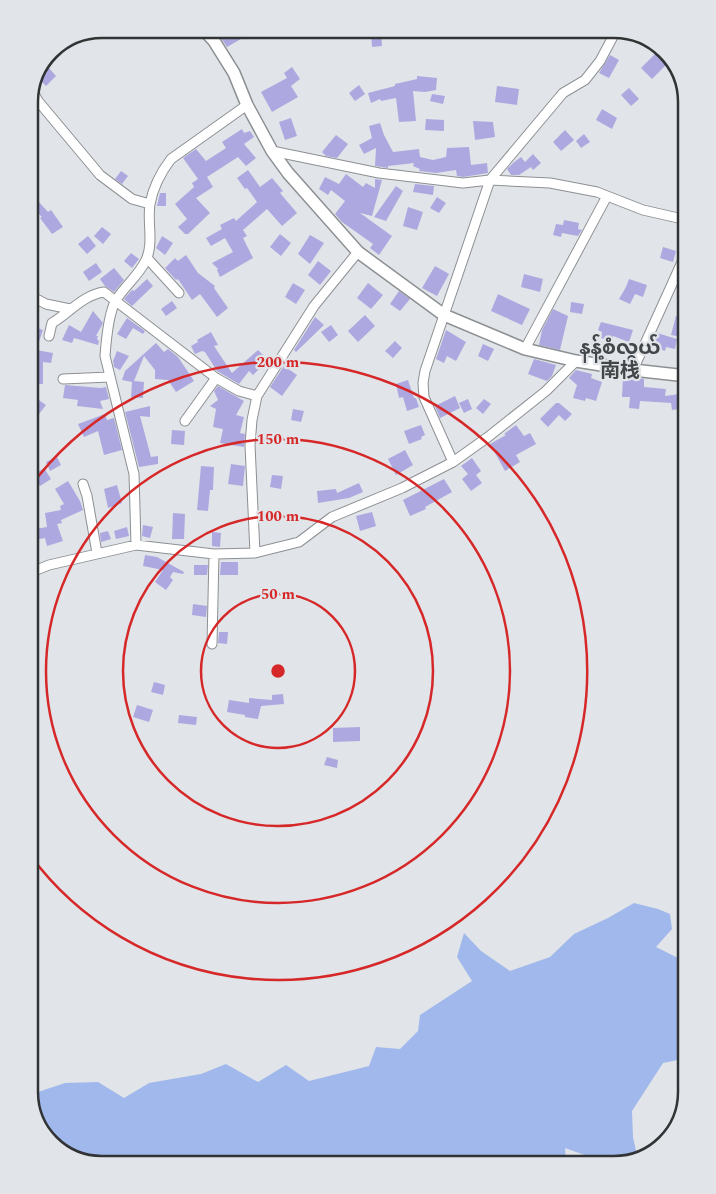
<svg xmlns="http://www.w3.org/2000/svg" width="716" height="1194" font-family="Spectral,'Noto Sans SC','Noto Sans Myanmar',serif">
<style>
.water{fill:#a0b8eb}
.building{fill:#ada9e0}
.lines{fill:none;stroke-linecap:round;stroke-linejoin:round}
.minor-casing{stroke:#8d9093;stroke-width:11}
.tertiary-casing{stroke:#8d9093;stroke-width:14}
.minor{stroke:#fff;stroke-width:9}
.tertiary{stroke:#fff;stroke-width:11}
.ring{fill:none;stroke:#d62828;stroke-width:2.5}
.labels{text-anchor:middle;stroke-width:4.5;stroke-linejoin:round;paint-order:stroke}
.quarter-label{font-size:20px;font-weight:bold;fill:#434649;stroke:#e1e4e8}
.rim{fill:none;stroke:#323335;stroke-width:2.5}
.centre{fill:#d62828;stroke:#e1e4e8;stroke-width:2.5}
.ring-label{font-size:15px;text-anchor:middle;font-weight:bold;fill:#d62828;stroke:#e1e4e8;stroke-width:4.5;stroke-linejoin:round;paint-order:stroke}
</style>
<rect width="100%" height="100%" fill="#e1e4e8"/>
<path class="water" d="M634,903L658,909L670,914L672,929L656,947L686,962L681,984L687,1002V1058L663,1063L632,1111L633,1137L638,1160L612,1165L565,1148L566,1165H97L61,1153L36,1124L29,1095L65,1083L98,1082L124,1098L149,1083L201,1074L226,1064L258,1082L286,1065L309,1081L369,1066L376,1047L400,1049L418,1031L420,1015L472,981L457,957L464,933L481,951L510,971L550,957L574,934L608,918Z"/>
<path class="building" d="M215,29H229L232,34L241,29H258L227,47Z
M381,31L382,46L372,47L371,32Z
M661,48L671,60L652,79L641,68Z
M610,55L619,60L609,78L599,73Z
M48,67L56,76L46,86L38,78Z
M292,67L300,79L291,86L298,97L272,112L261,92L287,78L284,73Z
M417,76L437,78L436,90L425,92L413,91L416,121L399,122L396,98L381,101L380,99L371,103L368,93L395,86V84L417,79Z
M359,85L365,94L355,101L349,93Z
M497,86L519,89L517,105L495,102Z
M629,88L639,99L631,106L621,95Z
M432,94L445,96L443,104L430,101Z
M602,109L617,118L612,129L596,120Z
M291,118L297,136L285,140L279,122Z
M426,119L444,120V131L425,130Z
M473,121L493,122L495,137L475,140Z
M380,123L384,135L393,152L419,149L420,157L433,160L446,157L447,148L469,147L471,165L487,163L488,173L463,177L457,176L456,170L436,173L419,171L420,169L413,166L414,163L388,166V168L375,166L376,148L364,154L359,145L372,138L369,126Z
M242,129L244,133L250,131L254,137L244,144L256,158L246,166L238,157L207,177L213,187L196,198L210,213L188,234H185L178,227L187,219L175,204L194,187L192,183L198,179L183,158L196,149L206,161L226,148L222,142Z
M565,130L574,140L561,151L553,142Z
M584,134L590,142L581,148L576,141Z
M336,135L348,144L337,158L326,156L322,152Z
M533,154L541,163L533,170L531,167L519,175H511L507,169L513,163L521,157L525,162Z
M248,170L260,187L272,178L283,191L280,193L297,213L282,226L267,209L243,230L247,236L243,238L253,258L220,277L217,270L218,269L212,263L233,252L225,238L211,246L206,238L222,229L220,225L234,218L236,221L257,202L247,188L245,189L237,178Z
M121,171L128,176L122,184L115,179Z
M346,174L363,187L366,183L375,188V179L382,180L372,216L360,213L392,236L379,255L370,248L373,244L342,222L335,214L345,201L331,190L328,195L319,189L325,177L339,184Z
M415,184L434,186L433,195L413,192Z
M396,186L403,191L386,221L374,217Z
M160,193H166V206H157Z
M437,197L446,203L439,213L430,208Z
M38,201L48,212L51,210L63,227L52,234L40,218L42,217L32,207Z
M408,207L423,212L417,230L403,226Z
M564,220L579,223L578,229L582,230L578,236L562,233L561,237L553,235L556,224L563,225Z
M102,227L111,234L103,244L94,236Z
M280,234L291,243L281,256L270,247Z
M310,235L324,243L310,264L298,254Z
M88,236L96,246L87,254L78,244Z
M162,236L173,243L165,255L156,248Z
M663,247L676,251L673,262L660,258Z
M131,253L139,259L132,268L124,261Z
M186,255L198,273L215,286L214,288L228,308L217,317L200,294L192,300L178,279L176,280L165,268L175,258L178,261Z
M318,261L331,271L320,285L308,275Z
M96,263L102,272L89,281L83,272Z
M435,266L449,274L437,296L422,288Z
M114,268L124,280L114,292L105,286L100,279Z
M524,274L543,279L540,292L521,287Z
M147,279L153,286L132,306L124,299L132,290L134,291Z
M629,279L647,285L643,297L635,294L630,304L619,299L626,287Z
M293,283L305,290L296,304L285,297Z
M368,283L383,295L371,309L357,298Z
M399,291L410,299L400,311L390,304Z
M498,294L530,309L522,325L491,311Z
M172,301L177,308L166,316L161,309Z
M571,302L584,304L582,314L570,312Z
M553,309L568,316L560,350L539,345L542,330Z
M93,311L103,323L96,336H98L97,339L99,341L98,345L74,338L72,343L62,340L69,325L81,332Z
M365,315L375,326L358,342L348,331Z
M676,316L686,319L682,337L671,335Z
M315,317L324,325L296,352L294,350Z
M127,318L145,331L143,334L133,328L126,339L117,334Z
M601,322L633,330L629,342L613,336L612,341L601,338L602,332L598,330Z
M29,325L43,330L36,350L53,353L51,363L43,362V384H30Z
M331,325L338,335L329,342L321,332Z
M446,330L466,342L456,361L447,356L444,363L436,359Z
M211,332L218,345L214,346L232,373L258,350L268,360L253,375L249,371L239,384L217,371L205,352L202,351L195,354L191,346L198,342L197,340Z
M657,333L677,339L675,349L666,347L665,351L651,346Z
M395,341L402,348L393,358L385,351Z
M156,343L164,352L168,349L178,357L194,381L176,392L168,380L155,379V370L144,356L134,381L144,382L143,398L131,397L132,382L122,380L125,371Z
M483,344L494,349L488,361L478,356Z
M117,351L129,356L120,370L114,367L113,361Z
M534,359L556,365L552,376L547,381L528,374Z
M284,366L297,375L282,396L270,387Z
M576,370L592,374L591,378L602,382L596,401L586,398L585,401L573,398L577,385L569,378Z
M623,376L644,379V387L666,389L665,396L687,393V408L672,410L671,403L640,401L639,409L629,408L630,397H622Z
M408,380L414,398H416L419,407L407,411L403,397L399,398L396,384Z
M65,385L101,388L106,387L109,399L100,401L103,409L77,406L78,400L63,398Z
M218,386L244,401L236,415L244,417L240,433L245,434L244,447L220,443L223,429L213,427L216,409L210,406L218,400L214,391Z
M455,396L460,408L440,418L435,406Z
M36,398L46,405L39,414L30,407Z
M468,399L472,409L464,413L459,403Z
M484,399L491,404L483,414L476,408Z
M556,403H559L572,414L565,421L559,415L548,427L540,419Z
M150,406V417L140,416L151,457L158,456V464L139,467L125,412Z
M293,409L304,411L301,422L291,420Z
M105,414L107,420L114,418L122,450L104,455L98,431L84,437L78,424Z
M421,425L425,435L421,437L422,439L409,444L404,431Z
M516,425L524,436L530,433L536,444L516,455L520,462L505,471L490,444L506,435L504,434Z
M172,430L185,431L184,445L171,444Z
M405,450L413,465L396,475L388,459Z
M57,457L61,465L50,471L46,462Z
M472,458L481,471L476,475L482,483L471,491L462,479L468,474L461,466Z
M231,464L245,466L243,486L228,484Z
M201,466L214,467L213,490H210L208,511L197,510Z
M44,468L51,479L40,486L33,475Z
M272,475L283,476L281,489L270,487Z
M444,479L452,492L425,507L426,509L410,516L403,500Z
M68,481L80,501L83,510L61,520L62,523L57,524L63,541L47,546L45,538L29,541V530L47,527L45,513L61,510L60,506L64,504L55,489Z
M359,483L363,492L349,498L318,503L317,491L336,489L337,493Z
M117,485L122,503L108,508L104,489Z
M372,512L376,526L360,531L356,516Z
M173,513L185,514L184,539H172Z
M143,525L153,527L150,538L142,536Z
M127,527L129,536L116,539L114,531Z
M108,531L111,539L101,542L100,533Z
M212,532L221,533L220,547L212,546Z
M145,555L157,557L184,572L183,574L173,572L170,577L173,580L166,590L155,582L163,570L143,566Z
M221,562H238V575H220Z
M194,565H208L207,575H194Z
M193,604L207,606L206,617L192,615Z
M219,632H228L227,644L218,643Z
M154,682L165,685L163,695L151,692Z
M283,694L284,704L261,706L258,719L245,717V715L227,712L229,700L249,703V698L272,700V695Z
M137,705L153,710L149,722L133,717Z
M179,715L197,717L196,725L178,723Z
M360,727V741L333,742V728Z
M327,757L338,760L337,768L324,765Z"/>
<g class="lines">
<g class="minor-casing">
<path id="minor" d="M32,90L38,101L100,175L132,199L150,204
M272,151L379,173L463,183L490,180L550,183L597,192L643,210L687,220
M147,258L179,293
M29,295L46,304L70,309
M49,336L52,323C69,313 83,295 104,292L216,378L239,391L257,396
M525,349L607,196
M633,370L687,251
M63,379L110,377
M185,421L216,378
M453,462L424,397L423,383L425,371L490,180L563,93L585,80L600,61L617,29
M83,484L87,496L97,553
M136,545L134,474L105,356C106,342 109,312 116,300C125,286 139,275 146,260C154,243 147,222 150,204C153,188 161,172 171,159L247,105
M255,553L250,445L252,420L257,396L314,306L358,252
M29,573L49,565L136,545L214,554L255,553L299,542L332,517L402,488L453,462L488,437L546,391L576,361
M212,644L214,554"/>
</g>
<g class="tertiary-casing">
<path id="tertiary" d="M203,29L214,41L234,73L247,105L272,151L288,173L358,252L444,315L525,349L576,361L633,370L687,376"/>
</g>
<use href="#minor" class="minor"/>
<use href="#tertiary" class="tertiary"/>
</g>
<g class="ring">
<circle cx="278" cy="671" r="77"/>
<circle cx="278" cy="671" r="155"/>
<circle cx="278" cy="671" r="232"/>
<path d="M30 487A309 309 0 1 1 30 855"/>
</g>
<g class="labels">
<g class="quarter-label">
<text x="620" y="354">နန့်စံလွယ်<tspan x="620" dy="23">南栈</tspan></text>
</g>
</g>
<path d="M0 0H716V1194H0ZM102 38H614A64 64 0 0 1 678 102V1092A64 64 0 0 1 614 1156H102A64 64 0 0 1 38 1092V102A64 64 0 0 1 102 38Z" fill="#e1e4e8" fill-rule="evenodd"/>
<path class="rim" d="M102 38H614A64 64 0 0 1 678 102V1092A64 64 0 0 1 614 1156H102A64 64 0 0 1 38 1092V102A64 64 0 0 1 102 38Z"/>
<circle cx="278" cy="671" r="8" class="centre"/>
<g class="ring-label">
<text x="278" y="367">200 m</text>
<text x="278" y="444">150 m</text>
<text x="278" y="521">100 m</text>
<text x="278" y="599">50 m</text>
</g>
</svg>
